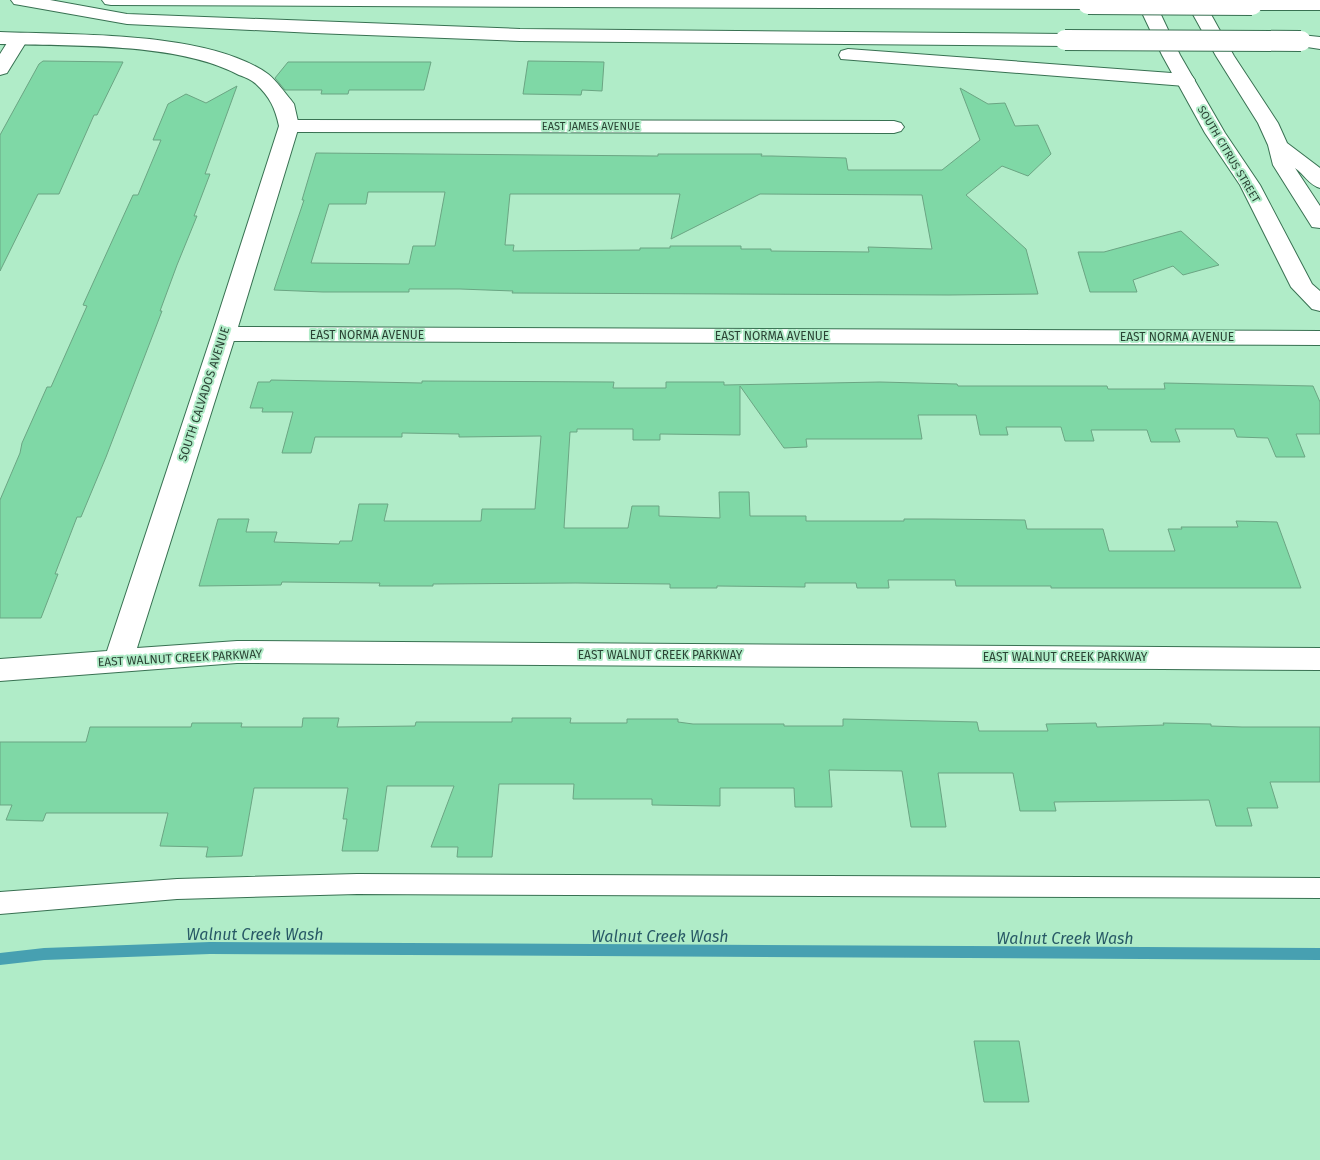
<svg xmlns="http://www.w3.org/2000/svg" width="1320" height="1160" font-family="'Fira Sans',sans-serif">
<style>
.lines{fill:none;stroke-linecap:round;stroke-linejoin:round}
.stream{fill:#47a0b1;fill-rule:evenodd}
.building{fill:#7fd8a6;stroke:#6ba583;fill-rule:evenodd}
.lane-casing{stroke:#387152;stroke-width:2}
.street-casing{stroke:#387152;stroke-width:2}
.secondary-casing{stroke:#387152;stroke-width:2}
.highway-casing{stroke:#387152;stroke-width:2}
.lane{fill:#fff;fill-rule:evenodd}
.street{fill:#fff;fill-rule:evenodd}
.secondary{fill:#fff;fill-rule:evenodd}
.highway{fill:#fff;fill-rule:evenodd}
.highway-bridge-casing{stroke:#387152;stroke-width:22;stroke-linecap:butt}
.highway-bridge{stroke:#fff;stroke-width:20}
.labels{text-anchor:middle;stroke-width:4;stroke-linejoin:round;paint-order:stroke}
.far-street-label{font-size:11px;fill:#2a4334;stroke:#b0ecc8}
.street-label{font-size:12px;fill:#2a4334;stroke:#b0ecc8}
.near-water-label{font-size:16px;font-style:italic;fill:#285966;stroke:#b0ecc8}
</style>
<rect width="100%" height="100%" fill="#b0ecc8"/>
<g class="lines">
<path class="stream" d="M210,942L1320,948V960L210,954L44,960L0,965V953L44,948Z"/>
</g>
<path class="building" d="M43,61L123,62L97,115H94L59,194H38L0,271V135L39,64Z
M528,61L604,62L602,91L582,90L581,95L523,94Z
M288,62H431L424,90H349L348,94H321L322,90H285L275,78Z
M237,86L205,174H210L194,216H197L177,265L160,311H162L106,457L81,517H77L55,574H58L41,618H0V500L20,453L22,443L47,387H51L87,306L83,305L133,195H138L161,140H153L168,104L186,94L206,103Z
M960,88L988,104L1005,103L1015,126L1038,125L1051,154L1028,176L1002,166L966,195L1026,249L1038,294L949,295L512,293L513,291L460,289H409V292H323L274,290L304,200H302L316,153L658,156V154H762L761,156H772L846,158L848,170H942L980,140ZM368,192H445L435,246H413L409,264L311,263L329,204H366ZM510,194H680L671,239L760,194L922,195L932,249L868,247L869,252L771,251V249H741V246H670V248H640V250L513,251L514,245H505Z
M1181,231L1219,265L1183,275L1173,266L1133,280L1137,292H1090L1078,252H1104Z
M271,380L422,383V381L614,382L613,388H666V382H724V385L880,382L957,384L958,386H1107L1108,389H1165L1164,383L1313,386L1320,402V434H1296L1305,457H1276L1268,438L1237,437L1234,429H1175L1180,442H1151L1147,430H1091L1094,441H1065L1061,427H1006L1008,435H980L976,415H918L922,439H806L807,447L784,448L740,386V435L660,434V440H633V429H577V432H570L564,528H628L632,506H659V516L720,518L719,492H749L750,516H806V521H904V519H933L1025,520L1027,529H1103L1109,551H1175L1168,529H1182L1181,527H1238L1236,521L1277,522L1301,588H1051V586H956L955,580H888L889,588H857L856,583H805V587L717,586V588H670V584L576,583L433,584V586H379L380,583L282,582L281,585L199,586L218,519H249L246,532H277L274,542L339,544L340,541H352L359,504H388L384,521H481L482,509H535L541,436L459,437V434L402,433V437H315L311,453H282L293,412H262L263,408H250L258,382H270Z
M303,718H339L337,727L415,726L416,722H512V718H571L570,723H627V719H678V722L693,724H784V726H843V719L977,722L979,731H1048L1046,724L1096,723L1097,727L1164,725L1163,723L1211,724V726L1242,727H1320V782H1270L1278,808H1247L1252,826H1216L1209,800L1054,802L1056,811H1020L1013,773H938L946,827H911L902,771L829,770L832,807H795L794,788H720V806L652,805V799H573L574,784H499L492,857H457L458,847H431L454,786H387L378,851H342L347,819H343L348,788H254L242,856L206,857L208,847L160,846L168,813H46L43,821L6,820L12,805H0V742H86L90,727H191L192,723H242L241,727H302Z
M974,1041H1019L1029,1102H984Z"/>
<g class="lines">
<g class="lane-casing">
<path id="lane" d="M357,874L1320,878V898L357,894L177,899L0,914V892L177,879Z"/>
</g>
<g class="street-casing">
<path id="street" d="M19,33L26,35L28,39L7,73L0,75V54L12,35Z
M289,120L894,121L901,123L904,127L901,131L894,133L289,132L282,130L279,126L282,122Z
M224,327L232,329L236,334L137,648L237,641L1320,648V670L237,663L0,681V659L107,651L212,334L216,329Z"/>
</g>
<g class="secondary-casing">
<path id="secondary" d="M1136,0H1154L1180,55L1225,133L1260,185L1312,284L1320,291V311L1312,309L1291,287L1240,185L1205,133L1162,55Z
M1185,0H1203L1234,56L1278,123L1287,143L1320,168V188C1309,185 1304,174 1295,168L1320,206V228L1312,227L1273,165L1268,145L1258,123L1216,56Z
M0,32C73,35 208,31 268,74C277,81 284,92 291,100L294,104L299,126L238,327L1320,331V345L224,341L216,339L212,334L279,126C275,108 270,97 256,84C252,80 245,77 239,75C178,42 70,46 0,44Z"/>
</g>
<g class="highway-casing">
<path id="highway" d="M11,0H50L127,14L520,29L1065,34L1072,36L1074,40L1072,44L1065,46L520,41L314,33L127,24L20,5L14,4Z
M102,0H1094L1097,4L1094,8L1088,9L111,5L105,4Z
M1250,0H1320V10H1252L1246,9L1243,5L1246,1Z
M1301,35L1320,37V49L1294,45L1292,41L1294,37Z
M848,49L1185,74L1192,76L1195,80L1192,84L1185,86L841,59L839,55L841,51Z"/>
</g>
<use href="#lane" class="lane"/>
<use href="#street" class="street"/>
<use href="#secondary" class="secondary"/>
<use href="#highway" class="highway"/>
<g class="highway-bridge-casing">
<path id="highway-bridge" d="M1088,4L1252,5
M1065,40L1301,41"/>
</g>
<use href="#highway-bridge" class="highway-bridge"/>
</g>
<g class="labels">
<g class="far-street-label">
<text x="591" y="130">EAST JAMES AVENUE</text>
<text transform="translate(1229 154) rotate(59)" y="4">SOUTH CITRUS STREET</text>
</g>
<g class="street-label">
<text x="367" y="339">EAST NORMA AVENUE</text>
<text x="772" y="340">EAST NORMA AVENUE</text>
<text x="1177" y="341">EAST NORMA AVENUE</text>
<text transform="translate(204 394) rotate(-72)" y="4">SOUTH CALVADOS AVENUE</text>
<text x="660" y="659">EAST WALNUT CREEK PARKWAY</text>
<text x="1065" y="661">EAST WALNUT CREEK PARKWAY</text>
<text transform="translate(180 658) rotate(-3)" y="4">EAST WALNUT CREEK PARKWAY</text>
</g>
<g class="near-water-label">
<text x="255" y="940">Walnut Creek Wash</text>
<text x="660" y="942">Walnut Creek Wash</text>
<text x="1065" y="944">Walnut Creek Wash</text>
</g>
</g>
</svg>
